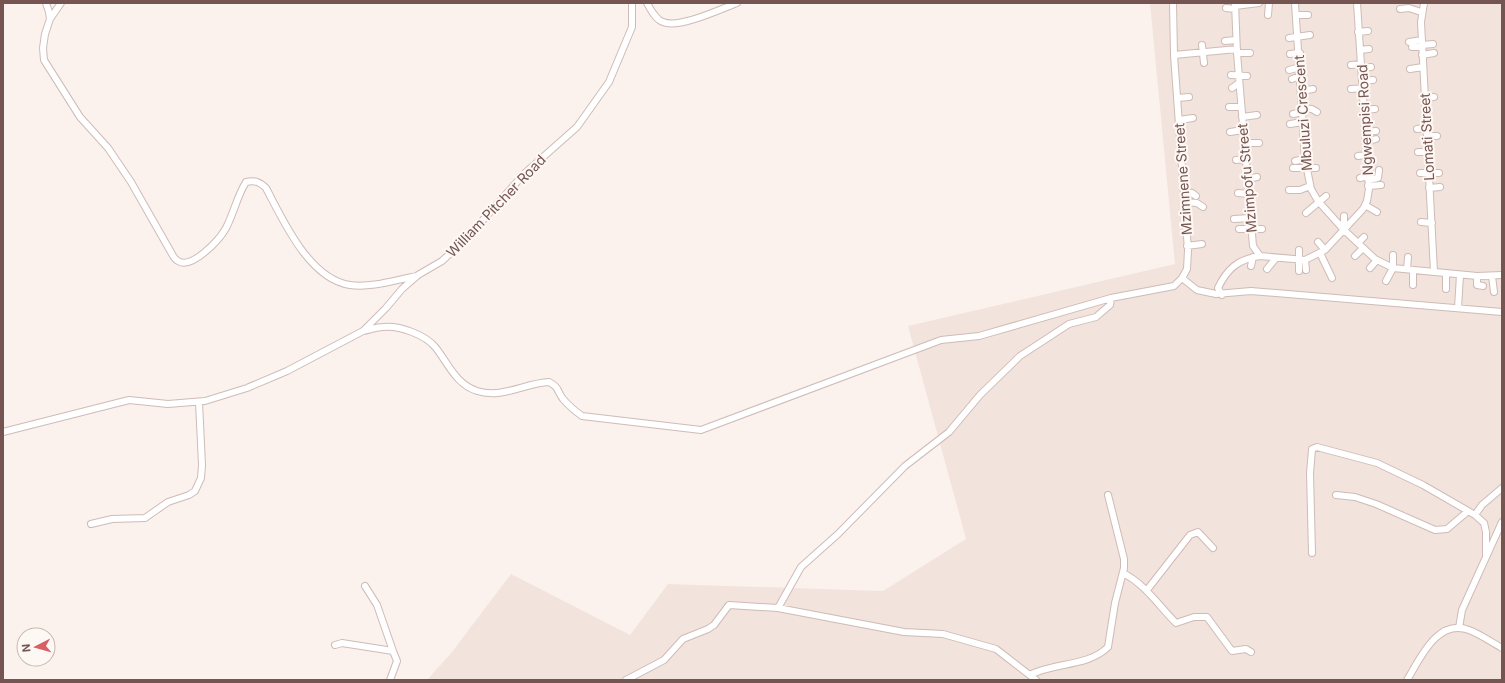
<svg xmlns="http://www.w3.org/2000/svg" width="1505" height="683" font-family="Inter,sans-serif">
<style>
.residential{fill:#f2e3dd}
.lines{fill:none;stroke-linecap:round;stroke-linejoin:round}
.minor-casing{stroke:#cfbbb6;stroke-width:8}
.minor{stroke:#fff;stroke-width:6}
.labels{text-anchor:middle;stroke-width:4;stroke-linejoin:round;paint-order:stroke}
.street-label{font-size:14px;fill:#755552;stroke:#fef8f4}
</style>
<rect width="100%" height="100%" fill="#fbf2ee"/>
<path class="residential" d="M1150,3H1502V680H427L452,652L511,574L630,635L668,584L883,591L966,539L908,326L1175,264Z"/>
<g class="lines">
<g class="minor-casing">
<path id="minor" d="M46,3L49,12L50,19
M61,3L50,19L45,34L43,48L44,60L80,117L108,148L131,182L172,254C173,256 176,260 178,261C192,270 220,239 226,228C234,213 237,196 246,182C255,180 260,182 266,188C283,220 309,279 350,285C372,288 395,280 417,276
M647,3C651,10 655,19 663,22C679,29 721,9 737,3
M1235,3L1237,53L1253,246L1260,256L1305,260L1325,250L1363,209L1367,201L1369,189L1357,3
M1295,3L1305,159L1311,189L1318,201L1344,230L1375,259L1393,268L1477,276L1502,275
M1424,3L1421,22L1434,272
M1235,6L1259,3
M1226,8L1235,9
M1400,9L1409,8L1421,12
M1268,15L1269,3
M1296,15H1308
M1358,32L1368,31
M1289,38L1310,35
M1225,41L1236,40
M1409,42L1422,40
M1202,45L1204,63
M1422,45L1433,44
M1412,47H1422
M1360,50L1369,49
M1237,53H1250
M1290,54L1300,53
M1174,55L1237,49
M1422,55L1434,53
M1351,65L1361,64
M1361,68L1371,67
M1410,69L1423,67
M1289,70L1300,67
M1231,75L1247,76
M1292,79L1300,76
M1362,81L1373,80
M1232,88L1239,83
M1351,89L1363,88
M1301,91L1313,89
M1177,98L1189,97
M1425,98L1434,97
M1229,107H1241
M1302,108L1312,109L1317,112
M1364,110L1375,109
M1293,114L1303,112
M1242,117L1257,115
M1179,120L1193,118
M1290,124L1303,122
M1417,129L1426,128
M1230,132L1243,130
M1365,132L1376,131
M1427,136H1437
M1366,142L1376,139
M1244,143H1259
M1418,152H1427
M1358,156L1367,155
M1236,160L1245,159
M1295,161L1305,159
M1293,168H1316
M1420,173H1439
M1360,178L1368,176
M1247,179L1257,177
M1368,180L1378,178L1379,170
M1368,186L1381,185
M1429,188L1440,187
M1289,190H1300L1310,186
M1184,192L1192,193L1196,196
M1238,193L1248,194
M1184,202L1197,203L1203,207
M1365,205L1377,212
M1306,213L1326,196
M1234,219L1250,218
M1421,222L1432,223
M1342,227L1344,221V216
M1239,229H1262
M1318,242L1325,250
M1358,243L1364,237
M1187,246L1202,244
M1299,250V271
M1320,253L1332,278
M1355,256L1363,248
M1305,260L1306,270
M1251,266L1253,257
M1370,268L1377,260
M1267,269L1276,258
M1407,269L1408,257
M1477,276V285L1483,286
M1492,276L1494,292
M1182,278L1197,290L1216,294L1251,291L1502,312
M1386,281L1393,268V255
M1413,285V270
M1446,289V273
M1222,295L1218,288C1227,269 1238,259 1260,256
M1458,308L1460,275
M363,331C369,330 377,327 383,327C399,325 426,335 436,348C449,365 456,384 477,391C502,399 525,383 549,382C559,387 557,391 563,399C569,406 575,411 582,416L701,430L941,340L979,336L1111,298L1174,286L1182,278L1187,269L1188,250L1174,55L1173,3
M3,432L129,400L168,404L205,401L247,388L287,371L363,331L386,308L402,289L418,275L442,261L465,240L525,173L577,127L609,82L632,27V3
M1336,495L1355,497L1376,504L1435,530L1447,529L1467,512
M1475,515L1482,505L1502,488
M91,524L112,519L145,518L168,502L189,495L195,491L201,478L202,465L199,402
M1312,553L1310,473L1312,449L1317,447L1377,463L1423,485L1475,515L1484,523L1486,532V555
M1123,573C1146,585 1158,605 1176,623L1194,617H1207L1232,651L1246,649L1251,652
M365,586L377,605L393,651
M1147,590L1190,535L1198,532L1213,548
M778,608L801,567L838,534L905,466L949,432L980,395L1020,356L1069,324L1096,317L1110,305L1111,298
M1459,628L1462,610L1502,522
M335,645L342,643L393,651L397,661L390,680
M1030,675C1054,662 1088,667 1108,647L1115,603L1124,568V559L1108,495
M626,680L664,660L683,639L708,629L714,625L729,605L778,608L904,632L943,634L996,649L1036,680
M1407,680C1420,659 1437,618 1469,630C1480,634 1491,642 1502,648"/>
</g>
<use href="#minor" class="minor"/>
</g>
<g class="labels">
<g class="street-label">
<text transform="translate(1303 113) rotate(-94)" y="5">Mbuluzi Crescent</text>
<text transform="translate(1365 120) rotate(-93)" y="5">Ngwempisi Road</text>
<text transform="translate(1427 137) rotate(-93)" y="5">Lomati Street</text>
<text transform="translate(1247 178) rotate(-95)" y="5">Mzimpofu Street</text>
<text transform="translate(1183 179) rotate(-94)" y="5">Mzimnene Street</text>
<text transform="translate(496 206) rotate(-46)" y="5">William Pitcher Road</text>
</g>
</g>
<rect width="1505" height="683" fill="none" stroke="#755552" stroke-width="8"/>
<g transform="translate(36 647) rotate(264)"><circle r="19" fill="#fef8f4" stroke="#c7b7b3"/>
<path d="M0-3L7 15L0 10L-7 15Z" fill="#d86065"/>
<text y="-6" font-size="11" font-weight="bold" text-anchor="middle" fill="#755552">N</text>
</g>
</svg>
